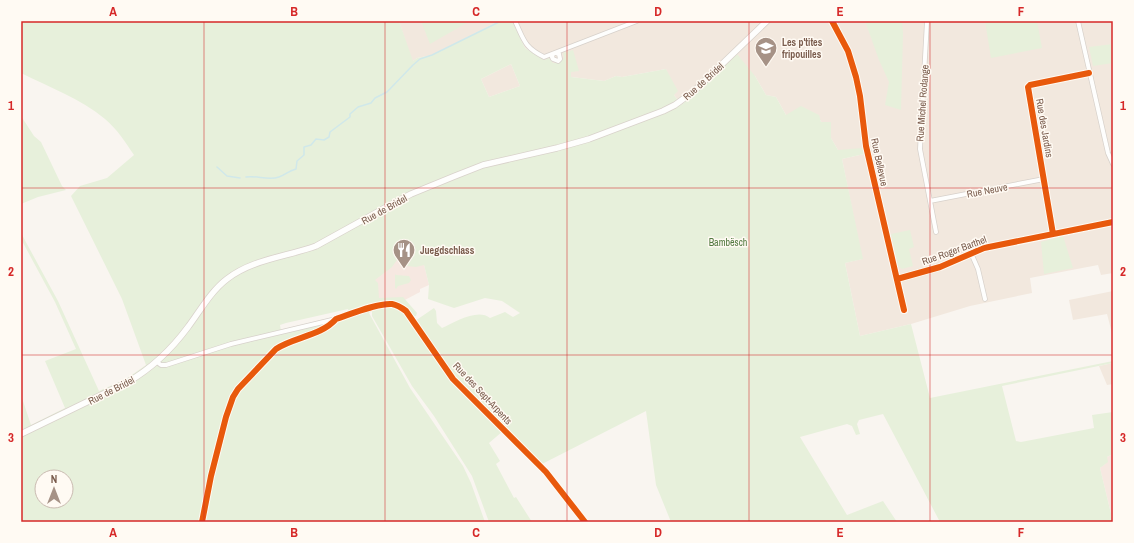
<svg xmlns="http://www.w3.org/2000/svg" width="1134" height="543" font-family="'Archivo Narrow',sans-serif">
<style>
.residential{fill:#f2e8de}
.commercial{fill:#f6e8e1}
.green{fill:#e7f0db;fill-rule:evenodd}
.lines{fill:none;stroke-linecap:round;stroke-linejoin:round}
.stream{stroke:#d0e8ea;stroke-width:1.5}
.minor-casing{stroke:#d7d1cb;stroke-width:5.5}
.secondary-casing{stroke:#d9d2cb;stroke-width:7}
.minor{stroke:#fefefd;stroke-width:4}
.secondary{stroke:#fefefd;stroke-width:5.5}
.cycleway-casing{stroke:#fffaf3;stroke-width:8}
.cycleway{stroke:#e8590c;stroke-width:6}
.grid{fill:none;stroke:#d62828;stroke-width:1;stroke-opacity:0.55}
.labels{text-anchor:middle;stroke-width:3;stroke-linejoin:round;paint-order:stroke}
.poi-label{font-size:10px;font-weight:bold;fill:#7a5c4d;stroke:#fffaf3;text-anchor:start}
.street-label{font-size:10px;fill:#7a5c4d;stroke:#fffaf3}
.park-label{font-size:10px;fill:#537a41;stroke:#fffaf3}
.neatline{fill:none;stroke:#d62828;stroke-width:1.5}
.grid-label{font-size:13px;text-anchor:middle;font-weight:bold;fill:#d62828}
</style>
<rect width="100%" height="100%" fill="#f9f5f0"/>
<path class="residential" d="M399,21H499L432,55L417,58L412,62Z
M512,21H1113V273L1101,275L1098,265L1030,278L1032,293L970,306L911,324L860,336L845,263L862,259L842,159L864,154L838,150L819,118L786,115L776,97L766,95L755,76L695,94L681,105L674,95L666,69L622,77L616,76L604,81L547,74L544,60L525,48Z
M511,64L520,86L489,97L481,79Z
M1113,291V337L1107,314L1073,320L1069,300Z
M1113,363V384L1107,385L1099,366Z"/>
<path class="commercial" d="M385,252L424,265L429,285L420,289V292L401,302L372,300L365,274Z
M1113,454V522L1100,468L1105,464L1107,457Z"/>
<path class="green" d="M21,21H399L413,61L417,58L432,55L499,21H512L525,48L544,60L549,58L553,63H559L564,58L563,53L573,50L579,71L571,72V77L604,81L616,76L622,77L666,69L678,91L674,95L681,105L695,94L737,54L755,76L766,95L776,97L786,115L801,106L819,115L821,122H831V138L838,150L862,148L864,154L842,159L863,259L845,263L860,336L911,324L930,398L1113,361V363L1002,386L1016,441L1021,442L1094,428L1092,415L1113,412V454L1107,457L1108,462L1100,468L1113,522H940L883,414L859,420L857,424L860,434L856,435L852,426L847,424L800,437L847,515L883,501L897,522H671L656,485L646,411L542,464L588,522H583L544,473L542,474L537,466L525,456L526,455L508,436L507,437L503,434L504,433L503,431L489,443L500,461L496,464L514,498L516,497L532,522H489L472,476L434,416L412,386L372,316V311L369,313L410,388L463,466L471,483L485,522H21V395L31,425L65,408L45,361L76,349L55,302L21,239V233L58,301L99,391L126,379L146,365L122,299L71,196L80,186L107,178L134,155C126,143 117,129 105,119C81,99 49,87 21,73ZM511,64L520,86L489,97L481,79ZM397,260L407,262V266L416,267L424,265L429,285L428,299L454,308L485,298L502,301L520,313L513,317L505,312L490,318C478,308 455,322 442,328L437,323L436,311L434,308L415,321L411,316H416L417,313L403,297L379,298L378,283L375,280L392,267ZM348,309L350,314L281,331L280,325L286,323ZM42,477H66V501H42Z
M421,21H470L430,44Z
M865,21H902L903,33L901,110L885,105L889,82L879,60Z
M985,21H1037L1042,48L991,58Z
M1113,44V63L1093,66L1089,47Z
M21,116L34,136L41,142L62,186L66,190L38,197L21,204Z
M910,230L914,247L909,249L913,266L902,269L898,266L891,234Z
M1063,236L1073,268L1044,274L1041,242Z
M395,274L396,275L409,276L411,280L409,283L398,286L396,289L395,288Z"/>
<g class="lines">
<path class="stream" d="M217,167L227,176L240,178
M246,177C257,175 268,181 279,177C285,175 288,171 296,169L297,161L304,155V147L311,145L316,139L324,140L329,137L330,132L350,117V114L358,107L371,103L375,98L387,92L413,65L420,59L432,55L501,21"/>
<g class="minor-casing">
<path id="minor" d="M515,21C524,40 524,47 544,57L637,21
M832,21L848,51L856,77L860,96L866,146L904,310
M927,21L920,149L936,232
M1078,21L1108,153L1113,164
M553,54L552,57L553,59L558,61L560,59L559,54L556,53
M930,201L1044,179
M1053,234L1028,87L1030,85L1089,73
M971,253L978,269L985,299
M897,279L940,267L984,248L1113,222
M157,362L161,365H166L231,344L336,319L381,305L393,304L401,307L406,311L453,379L546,472L585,522"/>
</g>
<g class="secondary-casing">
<path id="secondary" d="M21,434L128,382C152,368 171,350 188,327C200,311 211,291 227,279C253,259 286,257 316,246L392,204L411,194L455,176L483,165L557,148L589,139L663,111L675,105L694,91L767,21"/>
</g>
<use href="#minor" class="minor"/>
<use href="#secondary" class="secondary"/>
<g class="cycleway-casing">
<path id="cycleway" d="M832,21L848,51L856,77L860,96L866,146L904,310
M1053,234L1028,87L1030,85L1089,73
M897,279L940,267L984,248L1113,222
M202,522L211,476L226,417L233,397L238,389L276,349C294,337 321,336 336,319C351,314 377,303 392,304C398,305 402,308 406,311L453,379L546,472L585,522"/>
</g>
<use href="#cycleway" class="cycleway"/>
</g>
<path class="grid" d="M204,21V522M385,21V522M567,21V522M749,21V522M930,21V522M21,188H1113M21,355H1113"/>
<defs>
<g id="school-pin" transform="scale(1.15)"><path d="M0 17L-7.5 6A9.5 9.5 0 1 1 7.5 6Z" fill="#a69286" stroke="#fffaf3"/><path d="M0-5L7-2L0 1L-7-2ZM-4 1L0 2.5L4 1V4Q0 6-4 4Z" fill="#fff"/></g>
<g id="restaurant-pin" transform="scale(1.15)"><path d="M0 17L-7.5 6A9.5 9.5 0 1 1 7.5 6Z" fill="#a69286" stroke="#fffaf3"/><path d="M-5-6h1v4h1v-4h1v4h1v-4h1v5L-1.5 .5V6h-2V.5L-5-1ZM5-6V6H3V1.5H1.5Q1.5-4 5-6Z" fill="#fff"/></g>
</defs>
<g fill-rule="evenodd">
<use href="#school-pin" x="766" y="48"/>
<use href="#restaurant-pin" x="404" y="250"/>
</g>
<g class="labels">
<g class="poi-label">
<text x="782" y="46">Les p'tites<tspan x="782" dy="12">fripouilles</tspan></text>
<text x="420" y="254">Juegdschlass</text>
</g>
<g class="street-label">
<text transform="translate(703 81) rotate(-42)" y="4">Rue de Bridel</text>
<text transform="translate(922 103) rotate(-86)" y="4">Rue Michel Rodange</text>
<text transform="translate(1045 128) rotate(80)" y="4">Rue des Jardins</text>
<text transform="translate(880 162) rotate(78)" y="4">Rue Bellevue</text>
<text transform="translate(987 190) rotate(-11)" y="4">Rue Neuve</text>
<text transform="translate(384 209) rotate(-29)" y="4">Rue de Bridel</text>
<text transform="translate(954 250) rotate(-20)" y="4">Rue Roger Barthel</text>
<text transform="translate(111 390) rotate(-27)" y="4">Rue de Bridel</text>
<text transform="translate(483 393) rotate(47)" y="4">Rue des Sept-Arpents</text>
</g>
<g class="park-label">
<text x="728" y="246">Bambësch</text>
</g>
</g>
<rect width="1134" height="543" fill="none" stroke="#fffaf3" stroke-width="44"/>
<g transform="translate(54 489)"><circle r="19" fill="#fffaf3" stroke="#cabbb1"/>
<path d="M0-3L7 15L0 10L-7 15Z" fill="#a69286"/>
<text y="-6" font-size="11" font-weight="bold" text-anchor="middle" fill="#7a5c4d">N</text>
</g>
<rect x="22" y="22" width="1090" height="499" class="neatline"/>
<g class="grid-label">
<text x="113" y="16">A</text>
<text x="294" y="16">B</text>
<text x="476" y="16">C</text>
<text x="658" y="16">D</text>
<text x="840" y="16">E</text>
<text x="1021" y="16">F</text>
<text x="11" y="110">1</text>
<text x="1123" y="110">1</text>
<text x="11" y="276">2</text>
<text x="1123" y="276">2</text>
<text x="11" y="442">3</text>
<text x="1123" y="442">3</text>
<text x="113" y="537">A</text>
<text x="294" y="537">B</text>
<text x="476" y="537">C</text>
<text x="658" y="537">D</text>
<text x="840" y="537">E</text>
<text x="1021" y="537">F</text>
</g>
</svg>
